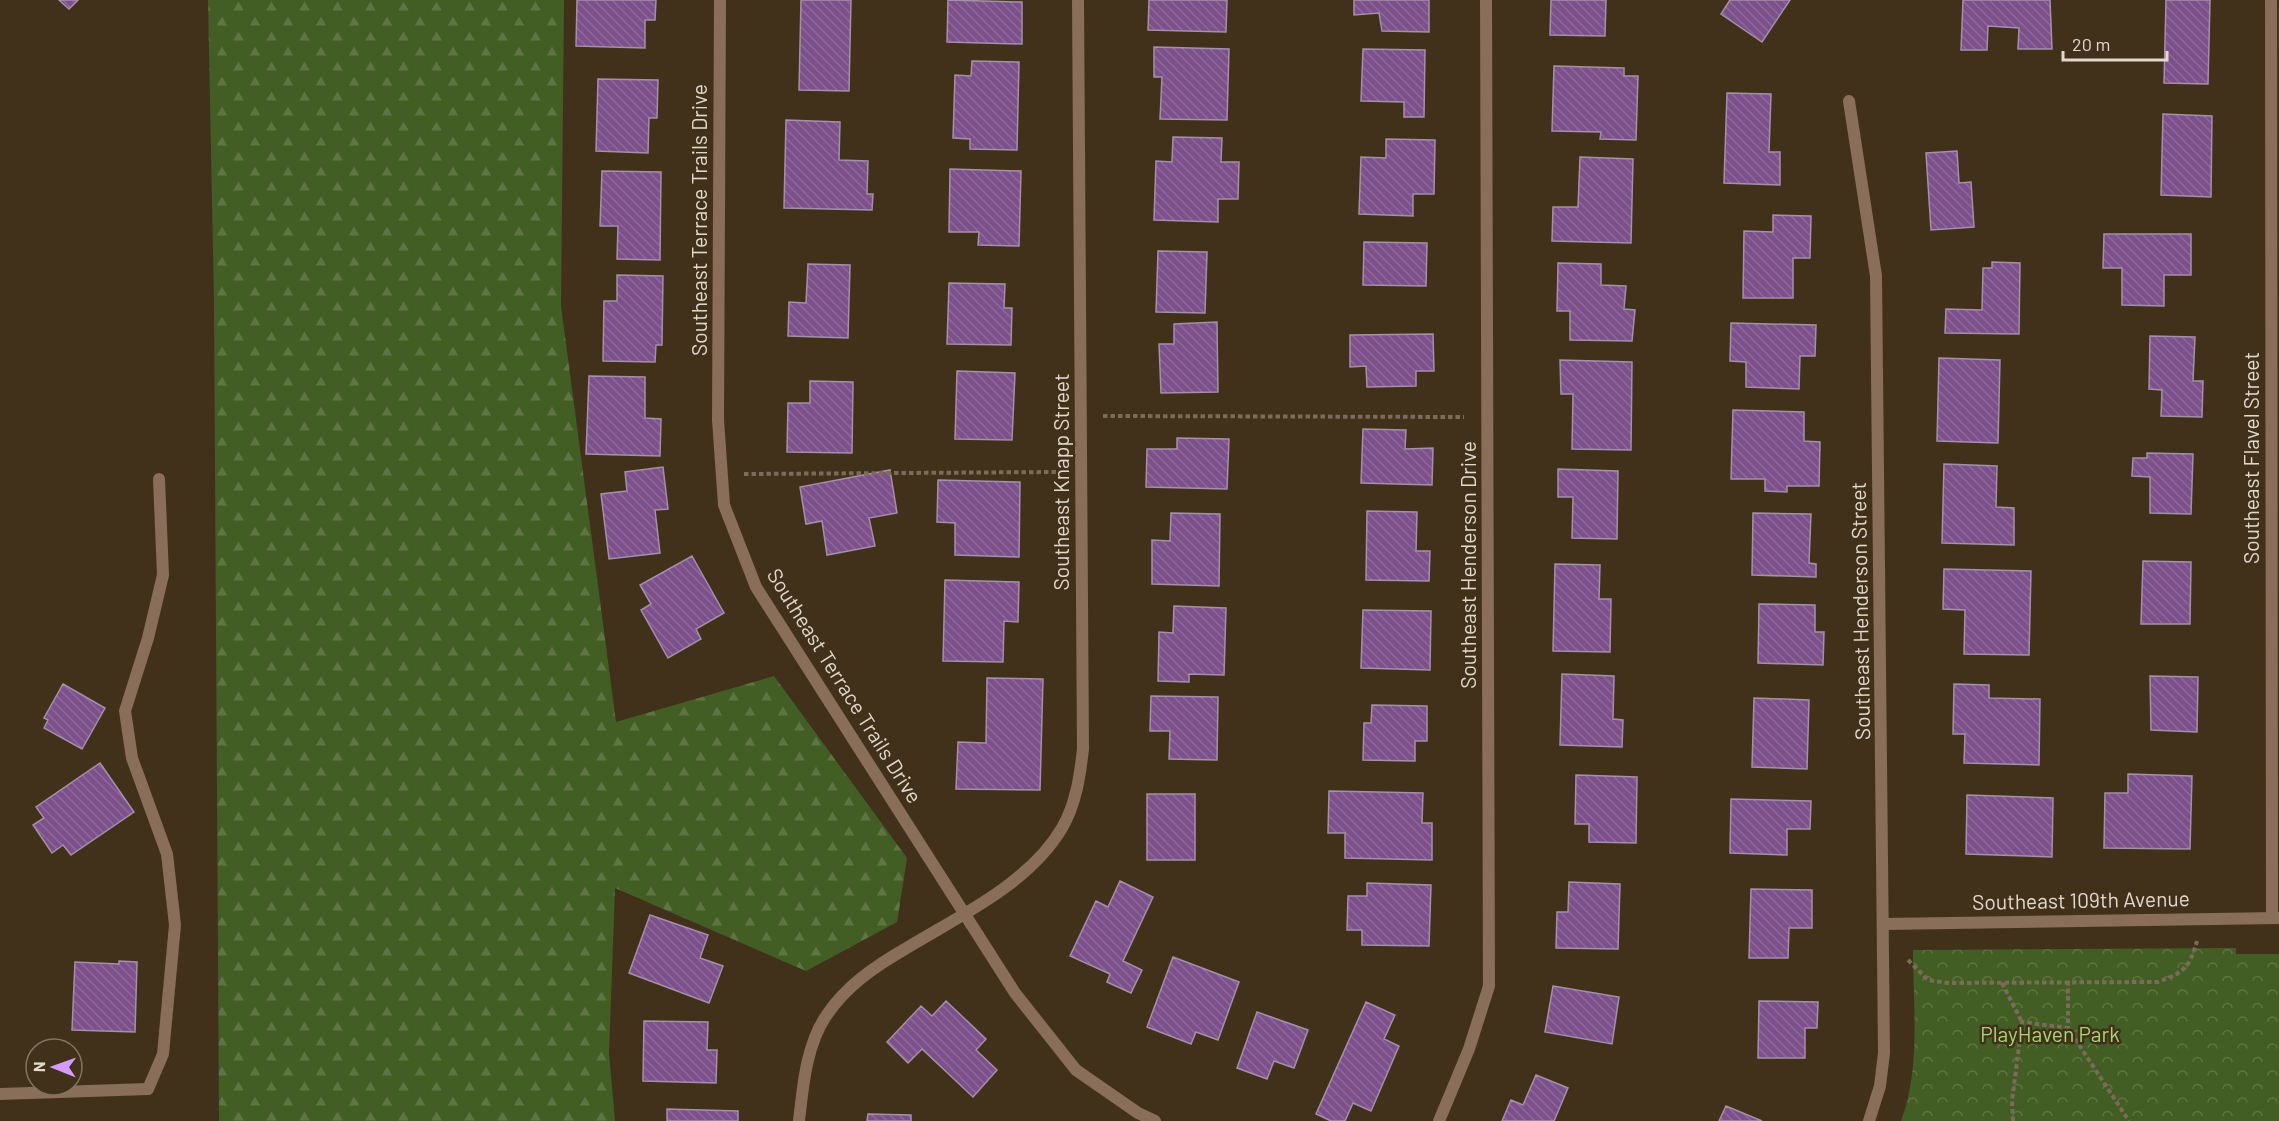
<svg xmlns="http://www.w3.org/2000/svg" width="2279" height="1121" font-family="Barlow,sans-serif">
<style>
.forest{fill:url(#forest-firs)}
.park{fill:url(#park-crowns)}
.building{fill:url(#building-back-hatch);stroke:#a390a9;stroke-width:1.5}
.lines{fill:none;stroke-linecap:round;stroke-linejoin:round}
.path{stroke:#7a6c59;stroke-width:4;stroke-dasharray:4.5 3;stroke-linecap:butt}
.lane{stroke:#896e59;stroke-width:12}
.street{stroke:#896e59;stroke-width:12}
.labels{text-anchor:middle;stroke-width:5;stroke-linejoin:round;paint-order:stroke}
.street-label{font-size:21px;fill:#e2d8cb;stroke:#41311b}
.park-label{font-size:21px;fill:#a7d677;stroke:#41311b}
</style>
<defs>
<pattern id="forest-firs" width="22" height="20" patternUnits="userSpaceOnUse" patternTransform="scale(1.5)"><rect width="22" height="20" fill="#435e24"/><path d="M5 1l3.5 6h-7zM16 11l3.5 6h-7z" fill="#5e7442"/></pattern>
<pattern id="park-crowns" width="20" height="18" patternUnits="userSpaceOnUse" patternTransform="scale(1.5)"><rect width="20" height="18" fill="#435e24"/><path d="M2 6a3 3 0 1 1 6 0M12 15a3 3 0 1 1 6 0" fill="none" stroke="#5e7442"/></pattern>
<pattern id="building-back-hatch" width="6" height="6" patternUnits="userSpaceOnUse" patternTransform="scale(1.5)"><rect width="6" height="6" fill="#7c508a"/><path d="M-1 5l2 2M0 0l6 6M5-1l2 2" fill="none" stroke="#8e6899"/></pattern>
</defs>
<rect width="100%" height="100%" fill="#41311b"/>
<path class="forest" d="M208,0H564L561,306L616,722L774,676L907,858L897,922L806,971L615,888L609,1053L615,1121H219L214,301Z"/>
<path class="park" d="M2236,948V954H2279V1121H1901C1921,1068 1913,1006 1913,950Z"/>
<path class="building" d="M59,0H78L69,9Z
M577,0H656L655,20H645V48L576,46Z
M801,0H851L849,91L799,90Z
M948,0L1022,2V44L947,42Z
M1149,0H1227L1226,32L1148,30Z
M1354,0H1429V32L1382,31L1379,13L1354,15Z
M1551,0H1606L1605,36L1550,35Z
M1730,0H1790L1762,42L1721,14Z
M1963,0H2050L2052,49H2018L2019,28L1988,26L1987,50H1961Z
M2166,0H2210L2208,84L2164,83Z
M1154,47L1229,49L1227,120L1160,119L1162,77H1154Z
M1363,49L1425,50L1424,117H1404V102L1361,101Z
M972,61L1019,62L1017,150L970,149V139L953,138L955,75L971,76Z
M1554,66L1624,68V76H1638L1636,140L1600,139L1601,132L1552,131Z
M598,79L658,80L657,118H649L648,153L596,151Z
M1727,93L1771,94L1769,152H1780V185L1724,183Z
M2163,114L2212,116L2211,197L2161,195Z
M786,120L840,122L839,160L868,161L867,194H873L872,210L784,208Z
M1173,137L1222,138L1221,162H1239L1238,199H1218V222L1154,220L1156,161L1172,162Z
M1386,139L1435,140L1434,194H1413V216L1359,214L1361,157L1386,158Z
M1957,151L1959,183L1971,182L1974,227L1931,230L1926,153Z
M1580,157L1633,159L1631,243L1552,241L1553,207H1578Z
M950,169L1021,171L1019,246L978,245L979,232H949Z
M602,171L661,172L660,260L617,259L618,226H600Z
M1773,215L1811,216L1810,258H1793V298H1743L1744,231L1773,232Z
M2104,234H2191V275H2164V306L2122,305V268H2103Z
M1364,242L1427,243L1426,286L1363,285Z
M1158,251L1207,252L1205,313L1156,312Z
M1992,262L2020,263L2019,334L1945,333L1946,309L1982,310L1983,268H1992Z
M1558,263L1601,264V285L1626,286L1624,309L1635,310L1632,341L1570,340V311H1557Z
M808,264L850,265L848,338L788,336L789,302L806,303Z
M617,275L663,276L662,345H656L655,362L603,361L604,301H617Z
M949,283L1005,284L1004,308H1012L1011,345L947,344Z
M1217,322L1218,392L1161,393L1159,344H1174V324Z
M1731,323L1816,325L1815,356H1800L1799,389L1746,387V362L1730,361Z
M1433,334L1434,371H1416V386L1367,387L1366,366L1350,367V335Z
M2150,336L2195,337L2193,381H2203L2202,417L2161,416L2162,390L2149,389Z
M1939,358L2000,360L1998,443L1937,441Z
M1560,360L1632,362L1631,450L1572,449L1573,394H1561Z
M957,371L1015,373L1012,440L955,439Z
M589,376L645,377V418L661,419L660,456L586,454Z
M810,381L853,382L852,453L787,452L788,403H810Z
M1733,410L1804,412V441L1820,442L1819,486H1787V492L1765,491V479H1731Z
M1363,429L1406,430L1405,449L1433,448L1432,485L1361,483Z
M1177,438L1229,439L1227,489L1146,487L1147,449H1177Z
M2147,453L2193,454L2191,514L2150,513V477L2132,476L2133,458H2147Z
M1944,464L1997,466L1996,507L2014,508V545L1942,543Z
M663,467L668,509L655,510L660,553L609,559L601,494L627,491L625,472Z
M1558,469L1618,471L1617,539L1572,538L1573,497H1558Z
M890,470L897,513L869,518L875,546L827,555L822,521L806,524L800,487Z
M938,480L1020,482L1019,557L955,555V523L937,522Z
M1367,511L1417,512L1416,551H1430L1429,581L1366,580Z
M1171,513L1220,514L1219,586L1152,584V540L1170,541Z
M1753,513L1811,514L1809,563L1816,564V577L1752,575Z
M692,556L724,613L696,629L701,639L668,658L641,610L651,604L640,585Z
M2143,561L2191,562L2190,624H2141Z
M1555,564L1600,565L1599,599H1611L1610,652L1553,651Z
M1944,569L2031,571L2029,655L1964,654L1965,610L1943,609Z
M945,580L1019,582L1018,622L1004,621L1003,662L943,661Z
M1759,604L1815,605V632H1824L1823,665L1758,663Z
M1174,606L1226,608L1224,675L1189,674V682L1158,681L1159,632L1173,633Z
M1363,610L1431,611L1430,670L1361,668Z
M1562,674L1614,676L1613,719L1623,720L1622,747L1560,745Z
M2150,676L2198,677L2197,732L2151,730Z
M987,678L1043,679L1040,790L956,789L958,742L986,743Z
M63,684L105,708L82,749L44,728L48,720L44,718Z
M1954,684L1989,685V698L2040,699L2039,765L1964,763L1965,734H1953Z
M1151,696L1218,697L1217,760L1169,759L1170,731H1150Z
M1754,698L1809,700L1807,769L1752,767Z
M1372,705L1427,706V741H1415V761L1363,760L1364,723H1371Z
M100,763L134,812L71,855L63,845L52,853L33,825L44,818L36,807Z
M2128,774L2192,776L2190,849L2104,848L2105,793H2128Z
M1576,775L1637,777L1636,843L1589,842V824H1575Z
M1329,791L1423,793L1422,823H1432V860L1345,858V833H1328Z
M1147,794H1195V860H1147Z
M1967,795L2053,798L2052,857L1966,854Z
M1731,799L1811,801L1810,829H1787V855L1730,853Z
M1120,881L1153,897L1123,961L1142,970L1131,993L1107,982L1110,974L1070,956L1096,901L1108,907Z
M1569,882L1620,884L1618,949L1556,948L1557,912H1568Z
M1367,883L1431,885L1429,946L1362,945V930H1347L1348,896H1367Z
M1751,889L1812,890V928H1789L1788,958H1749Z
M650,915L708,935L700,958L723,966L709,1003L629,973Z
M1173,957L1239,982L1218,1040L1196,1032L1191,1044L1147,1027Z
M119,961L137,962L135,1032L72,1030L75,962L119,964Z
M1553,986L1619,997L1612,1044L1545,1032Z
M946,1001L986,1039L976,1050L997,1070L973,1097L922,1049L908,1063L887,1042L921,1006L932,1016Z
M1759,1001L1818,1002L1817,1028H1805V1058H1758Z
M1366,1002L1395,1015L1384,1039L1399,1046L1371,1111L1353,1103L1345,1121H1331L1316,1114Z
M1257,1012L1308,1030L1294,1068L1274,1061L1267,1079L1237,1068Z
M644,1021L708,1022L707,1050H717L716,1083L643,1081Z
M1536,1075L1568,1088L1554,1121H1502L1511,1100L1523,1105Z
M1726,1106L1762,1121H1719Z
M667,1109L738,1111V1121H667Z
M868,1114L911,1115V1121H867Z"/>
<g class="lines">
<path class="path" d="M1103,416L1464,417
M744,474L1057,472
M1908,960L1928,980L1948,983L2158,982C2184,972 2189,969 2197,941
M2068,981V1028L2129,1121
M2002,983L2022,1022
M2013,1121L2012,1101L2022,1022L2068,1028"/>
<path class="lane" d="M148,1089L163,1054L175,925L167,854L132,758L125,711L148,638L163,575L159,479"/>
<path class="street" d="M720,0L718,420L724,505L756,587L1015,993L1076,1070L1138,1113L1155,1121
M2271,0L2272,917
M1849,101L1876,276L1884,1053L1880,1086L1869,1121
M1884,924L2279,918
M0,1094L148,1089
M799,1121C803,1086 806,1046 826,1016C846,986 874,967 905,949C959,916 1029,884 1062,828C1076,804 1080,776 1083,749L1078,0
M1439,1121L1469,1049L1489,986L1486,0"/>
</g>
<g class="labels">
<g class="street-label">
<text transform="translate(700 220) rotate(-90)" y="7">Southeast Terrace Trails Drive</text>
<text transform="translate(2252 458) rotate(-90)" y="7">Southeast Flavel Street</text>
<text transform="translate(1062 482) rotate(-90)" y="7">Southeast Knapp Street</text>
<text transform="translate(1469 565) rotate(-90)" y="7">Southeast Henderson Drive</text>
<text transform="translate(1861 611) rotate(-91)" y="7">Southeast Henderson Street</text>
<text transform="translate(844 686) rotate(58)" y="7">Southeast Terrace Trails Drive</text>
<text transform="translate(2081 901) rotate(-1)" y="7">Southeast 109th Avenue</text>
</g>
<g class="park-label">
<text x="2050" y="1042">PlayHaven Park</text>
</g>
</g>
<g transform="translate(54 1067) rotate(271)"><circle r="28" fill="#41311b" stroke="#817461" stroke-width="1.5"/>
<path d="M0-4.5L10 22L0 15L-10 22Z" fill="#d49cfb"/>
<text y="-9" font-size="16" font-weight="bold" text-anchor="middle" fill="#e2d8cb">N</text>
</g>
<path d="M2063 51v9h104v-9" fill="none" stroke="#e2d8cb" stroke-width="3"/>
<text x="2072" y="51" font-size="18" fill="#e2d8cb" stroke="#41311b" stroke-width="4.5" paint-order="stroke">20 m</text>
</svg>
